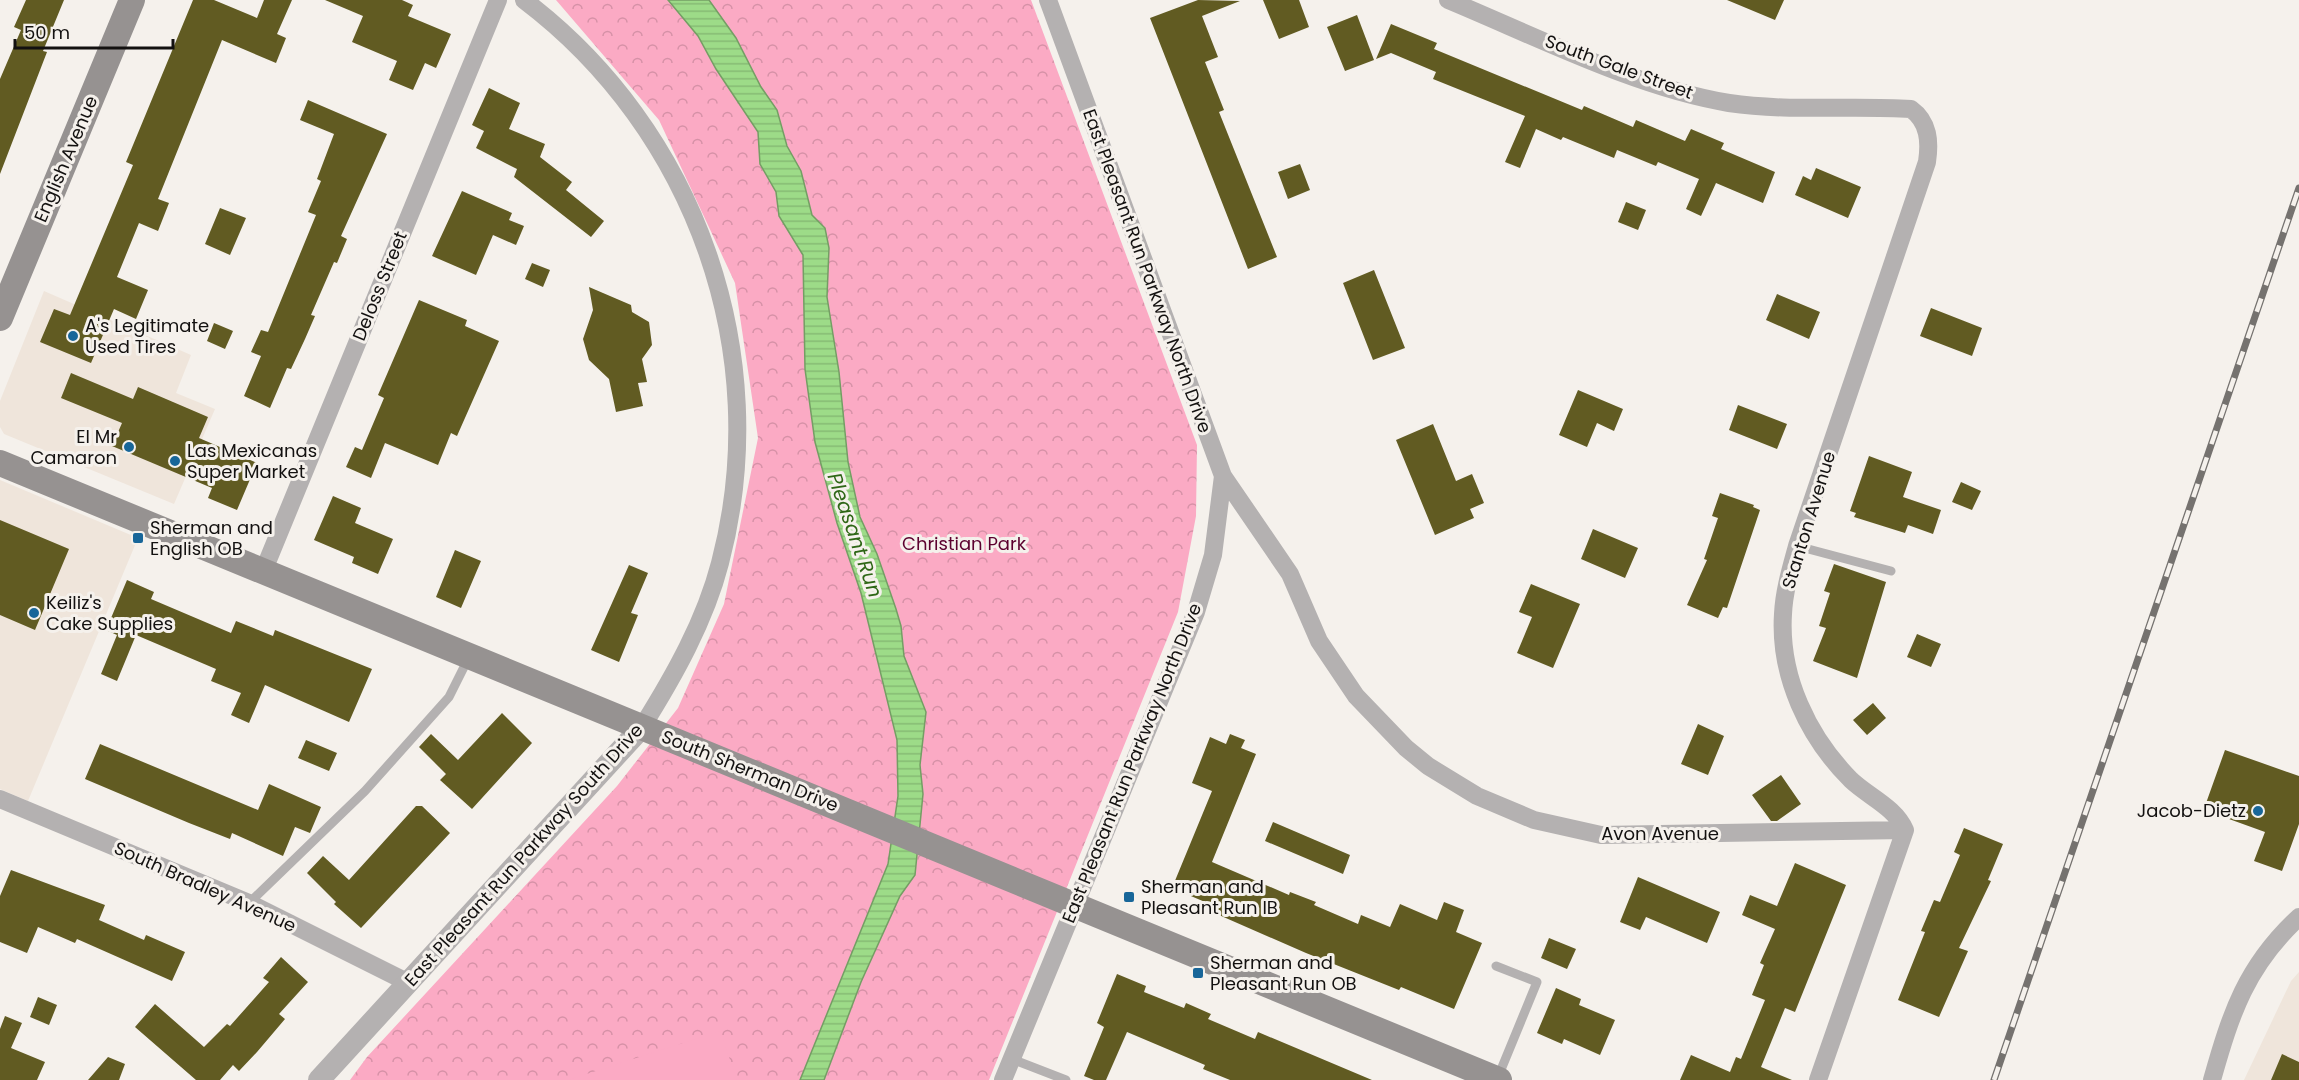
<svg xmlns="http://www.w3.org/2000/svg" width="2299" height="1080" font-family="Poppins,sans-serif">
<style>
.built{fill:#efe5db}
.park{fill:url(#park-crowns)}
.pitch{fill:#fbaac4}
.water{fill:url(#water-rules);stroke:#749e64;stroke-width:1.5}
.building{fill:#615b22}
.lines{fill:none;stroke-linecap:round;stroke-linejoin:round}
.service{stroke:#b4b1b1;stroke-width:9}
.minor{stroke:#b4b1b1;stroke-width:18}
.tertiary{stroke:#b4b1b1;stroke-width:22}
.secondary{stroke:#969291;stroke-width:26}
.rail-casing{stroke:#75726f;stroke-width:7}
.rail{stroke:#f5f1ec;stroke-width:4.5;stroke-dasharray:14;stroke-linecap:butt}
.poi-dot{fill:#186699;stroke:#f5f1ec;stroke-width:2}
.labels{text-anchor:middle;stroke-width:6;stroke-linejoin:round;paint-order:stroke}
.street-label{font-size:18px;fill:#131110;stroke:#f5f1ec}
.poi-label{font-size:18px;fill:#131110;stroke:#f5f1ec;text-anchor:start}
.park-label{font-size:18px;fill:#5c002f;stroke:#f5f1ec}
.water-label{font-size:20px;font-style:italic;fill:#2e6716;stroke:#f5f1ec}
</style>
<defs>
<pattern id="park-crowns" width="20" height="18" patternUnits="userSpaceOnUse" patternTransform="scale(1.5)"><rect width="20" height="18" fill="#fbaac4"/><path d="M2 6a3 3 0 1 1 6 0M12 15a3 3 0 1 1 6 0" fill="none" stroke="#d691a7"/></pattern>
<pattern id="water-rules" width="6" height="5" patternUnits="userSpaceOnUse" patternTransform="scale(1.5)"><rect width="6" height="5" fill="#9ddb88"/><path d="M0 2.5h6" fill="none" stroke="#86bb74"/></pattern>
</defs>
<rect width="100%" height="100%" fill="#f5f1ec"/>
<path class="built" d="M44,291L191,355L176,393L215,409L174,504L4,434L0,427V401Z
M0,480L138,538L28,801L0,789Z
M2299,972V1080H2244L2291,981Z"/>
<path class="park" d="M556,0H1031L1197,445L1196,516L1178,612L989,1080H350L367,1057L617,786L678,708L724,604L758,438L735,283L659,120Z"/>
<path class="pitch" d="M720,1031L737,1080H568Z"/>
<path class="water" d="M668,0H709L736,38L761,87L777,110L787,146L801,171L812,215L825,228L829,248L827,297L839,372L848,462L860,517L877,554L896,609L901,626L904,656L926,712L920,765L923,794L915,875L900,896L861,982L824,1080H800L888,864L898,796L897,740L861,593L837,523L815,442L805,369L803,255L779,216L776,192L760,164L758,132L716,69L698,36Z"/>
<path class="building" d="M26,0H64L43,51L47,52L0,174V79L21,30L14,27Z
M193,0H214L257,18L264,0H292L277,34L286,38L276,63L222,40L158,199L169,203L158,231L139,223L117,277L148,290L136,319L114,309L91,363L40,342L54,309L70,315L133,165L126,162Z
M325,0H402L413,5L408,16L451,34L436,68L425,63L413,90L389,80L397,61L352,42L363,16Z
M1198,0L1240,1L1202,16L1218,57L1205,62L1224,110L1219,112L1277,257L1248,269L1150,18Z
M1263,0H1299L1309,27L1279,39Z
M1727,0H1784L1775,20Z
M1357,15L1374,60L1345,71L1327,27Z
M1391,24L1437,43L1434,49L1582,110L1584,106L1633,127L1636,120L1685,141L1691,129L1724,143L1721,149L1775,172L1763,203L1716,183L1701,216L1686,209L1699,179L1658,162L1656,166L1617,150L1614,158L1563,137L1561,140L1536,129L1520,168L1505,162L1525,116L1433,79L1436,72L1391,53L1376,59Z
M489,88L520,103L509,129L545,144L540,157L572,182L566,190L604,221L591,237L514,177L517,169L476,148L484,131L472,125Z
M308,100L387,134L341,236L347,239L337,263L334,262L311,315L315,316L305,339L291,369L287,368L270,408L244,396L261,356L251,352L261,330L268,332L316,215L308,212L321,181L317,179L334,134L300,120Z
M1300,164L1310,190L1288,199L1278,172Z
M1816,168L1861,187L1848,218L1795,195L1803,176L1811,180Z
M462,191L512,213L509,220L524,226L516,245L493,235L476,275L432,256Z
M1626,202L1646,210L1638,230L1618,222Z
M220,208L246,218L230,255L205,244Z
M532,263L550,270L543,287L525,279Z
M1374,270L1405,348L1373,360L1343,283Z
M589,287L631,305L632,312L649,322L652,345L642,359L647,382L638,383L643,406L616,412L609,379L589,360L583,339L593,310Z
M1777,294L1820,312L1809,339L1766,320Z
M419,300L467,320L465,326L499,341L457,436L451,433L438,465L385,443L371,478L346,467L355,447L362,450L384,398L378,395Z
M1931,308L1982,328L1972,356L1920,336Z
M214,323L233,331L225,349L207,341Z
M71,373L133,399L138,387L208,417L199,438L257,463L237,510L208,498L212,488L112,446L122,423L61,398Z
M1578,390L1623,409L1614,431L1597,423L1587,447L1559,435Z
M1738,405L1787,424L1777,449L1729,430Z
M1433,424L1456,481L1472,474L1484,503L1470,509L1474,518L1435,535L1396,440Z
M1869,456L1912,472L1903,497L1941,510L1933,534L1908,525L1905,533L1854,517L1856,513L1850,511Z
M1961,482L1981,491L1972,510L1952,502Z
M1720,493L1754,505L1753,507L1760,510L1727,608L1723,607L1718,618L1687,605L1707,560L1704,559L1718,518L1712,516Z
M333,496L361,508L355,523L393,539L378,574L352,563L354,557L314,540Z
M0,520L69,549L35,630L0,615Z
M1593,529L1638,548L1625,578L1581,559Z
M455,550L481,561L461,608L436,597Z
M1834,564L1886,582L1857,678L1813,661L1826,628L1819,626L1830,593L1824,591Z
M629,565L648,573L631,613L638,615L619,662L591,650Z
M127,580L154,592L151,599L231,633L236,621L273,636L275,630L372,669L349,722L265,685L249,723L231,715L241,693L211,681L216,669L136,635L117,681L101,674L117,635L106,630Z
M1531,584L1580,604L1553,668L1517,653L1532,617L1519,612Z
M1917,634L1941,644L1931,667L1907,657Z
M1873,703L1886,718L1867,735L1853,720Z
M502,713L532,743L472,809L440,780L446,774L419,747L431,734L458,760Z
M1698,724L1724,736L1708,775L1681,764Z
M1230,734L1245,740L1241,748L1256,754L1212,862L1289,895L1290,892L1316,902L1314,905L1358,924L1361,915L1390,927L1400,904L1437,920L1444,902L1464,910L1456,932L1482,943L1454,1009L1401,987L1399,990L1306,953L1203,908L1205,902L1172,888L1212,791L1192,783L1210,737L1226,744Z
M306,740L337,753L329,771L298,758Z
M100,744L258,810L269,784L321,807L310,833L295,827L283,856L232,833L230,839L189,823L85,779Z
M2225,750L2299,776V824L2282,871L2254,861L2265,832L2229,819L2231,815L2205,806Z
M1781,775L1801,804L1777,821H1771L1752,795Z
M416,806H422L450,833L361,928L334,904L336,902L307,873L323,856L349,880Z
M1273,822L1350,855L1343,874L1265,841Z
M1964,828L2003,844L1988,880L1991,881L1959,948L1968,951L1939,1017L1898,1000L1925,932L1921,931L1934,900L1940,902L1960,855L1954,852Z
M1795,863L1846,885L1795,1012L1785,1008L1761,1067L1792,1080H1680L1691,1055L1730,1072L1736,1057L1741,1059L1765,1000L1752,995L1764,965L1760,963L1775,929L1742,915L1750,895L1777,906Z
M11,870L105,905L99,920L144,940L146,935L185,952L172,981L77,939L75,943L38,927L27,953L0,942V896Z
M1638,877L1720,912L1707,943L1646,917L1640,930L1620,922Z
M1549,938L1576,949L1567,969L1541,958Z
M281,957L308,982L279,1014L285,1019L257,1052L239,1071L233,1065L220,1080H196L135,1027L155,1004L204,1047L227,1024L230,1026L269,982L263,978Z
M1117,974L1146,986L1144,992L1184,1008L1186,1003L1211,1014L1208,1019L1255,1039L1258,1032L1372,1080H1230L1203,1069L1205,1065L1127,1032L1106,1080H1094L1084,1076L1104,1027L1097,1023Z
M1556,988L1581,999L1579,1005L1615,1020L1600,1055L1564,1039L1562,1044L1537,1033Z
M38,997L57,1005L49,1025L30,1017Z
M5,1016L22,1023L11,1048L45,1062L37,1080H0V1029Z
M2282,1054L2299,1062V1080H2271Z
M108,1057L125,1064L119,1080H88Z"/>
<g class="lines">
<path class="service" d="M1797,546L1891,571
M249,903L365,791L449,697L468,659
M1496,966L1537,982L1498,1077
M1012,1059L1066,1080"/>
<path class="minor" d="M524,0C696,130 775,354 720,563C705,621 674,676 642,727
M1448,0C1535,36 1637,88 1729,103C1790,112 1851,105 1911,109C1929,122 1930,142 1927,162L1797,546C1791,568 1784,591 1783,614C1779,676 1808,737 1851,780C1869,797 1895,807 1905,830L1818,1080
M1223,476L1290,574L1319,641L1356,696L1406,748L1428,766L1477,796L1534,820L1601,835L1905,830
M263,572L498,0
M0,799L249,903L407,982
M1003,1080L1196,612L1213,555L1223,476L1048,0
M2212,1080C2231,1013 2246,966 2299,917"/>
<path class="tertiary" d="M319,1080L642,727"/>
<path class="secondary" d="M0,318L132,0
M0,463L1499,1080"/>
<g class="rail-casing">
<path id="rail" d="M1994,1080L2299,188"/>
</g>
<use href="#rail" class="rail"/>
</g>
<g class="poi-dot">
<circle cx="73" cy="336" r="6"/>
<circle cx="129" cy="447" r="6"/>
<circle cx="175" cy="461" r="6"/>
<rect x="132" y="532" width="12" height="12" rx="3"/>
<circle cx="34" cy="613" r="6"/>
<circle cx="2258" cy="811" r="6"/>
<rect x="1123" y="891" width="12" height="12" rx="3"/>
<rect x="1192" y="967" width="12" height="12" rx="3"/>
</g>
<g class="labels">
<g class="street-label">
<text transform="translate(1619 67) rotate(20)" y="6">South Gale Street</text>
<text transform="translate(66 159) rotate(-67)" y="6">English Avenue</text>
<text transform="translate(1147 271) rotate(70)" y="6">East Pleasant Run Parkway North Drive</text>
<text transform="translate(380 286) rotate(-68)" y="6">Deloss Street</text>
<text transform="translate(1809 520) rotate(-73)" y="6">Stanton Avenue</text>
<text transform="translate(1132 763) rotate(-68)" y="6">East Pleasant Run Parkway North Drive</text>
<text transform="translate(750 771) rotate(22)" y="6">South Sherman Drive</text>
<text x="1660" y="840">Avon Avenue</text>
<text transform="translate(524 855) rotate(-48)" y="6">East Pleasant Run Parkway South Drive</text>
<text transform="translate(205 887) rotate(24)" y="6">South Bradley Avenue</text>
</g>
<g class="poi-label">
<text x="85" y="332">A's Legitimate<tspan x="85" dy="21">Used Tires</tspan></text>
<text x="117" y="443" text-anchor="end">El Mr<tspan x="117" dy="21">Camaron</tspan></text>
<text x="187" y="457">Las Mexicanas<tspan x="187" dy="21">Super Market</tspan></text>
<text x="150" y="534">Sherman and<tspan x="150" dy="21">English OB</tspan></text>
<text x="46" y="609">Keiliz's<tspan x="46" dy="21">Cake Supplies</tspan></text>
<text x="2246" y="817" text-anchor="end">Jacob-Dietz</text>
<text x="1141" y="893">Sherman and<tspan x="1141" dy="21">Pleasant Run IB</tspan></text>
<text x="1210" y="969">Sherman and<tspan x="1210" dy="21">Pleasant Run OB</tspan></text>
</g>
<g class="park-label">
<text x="964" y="550">Christian Park</text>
</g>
<g class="water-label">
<text transform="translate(855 535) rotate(71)" y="7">Pleasant Run</text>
</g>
</g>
<path d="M15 39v9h158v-9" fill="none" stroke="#131110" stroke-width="3"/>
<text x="24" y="39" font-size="18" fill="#131110" stroke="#f5f1ec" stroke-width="4.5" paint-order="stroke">50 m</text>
</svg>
